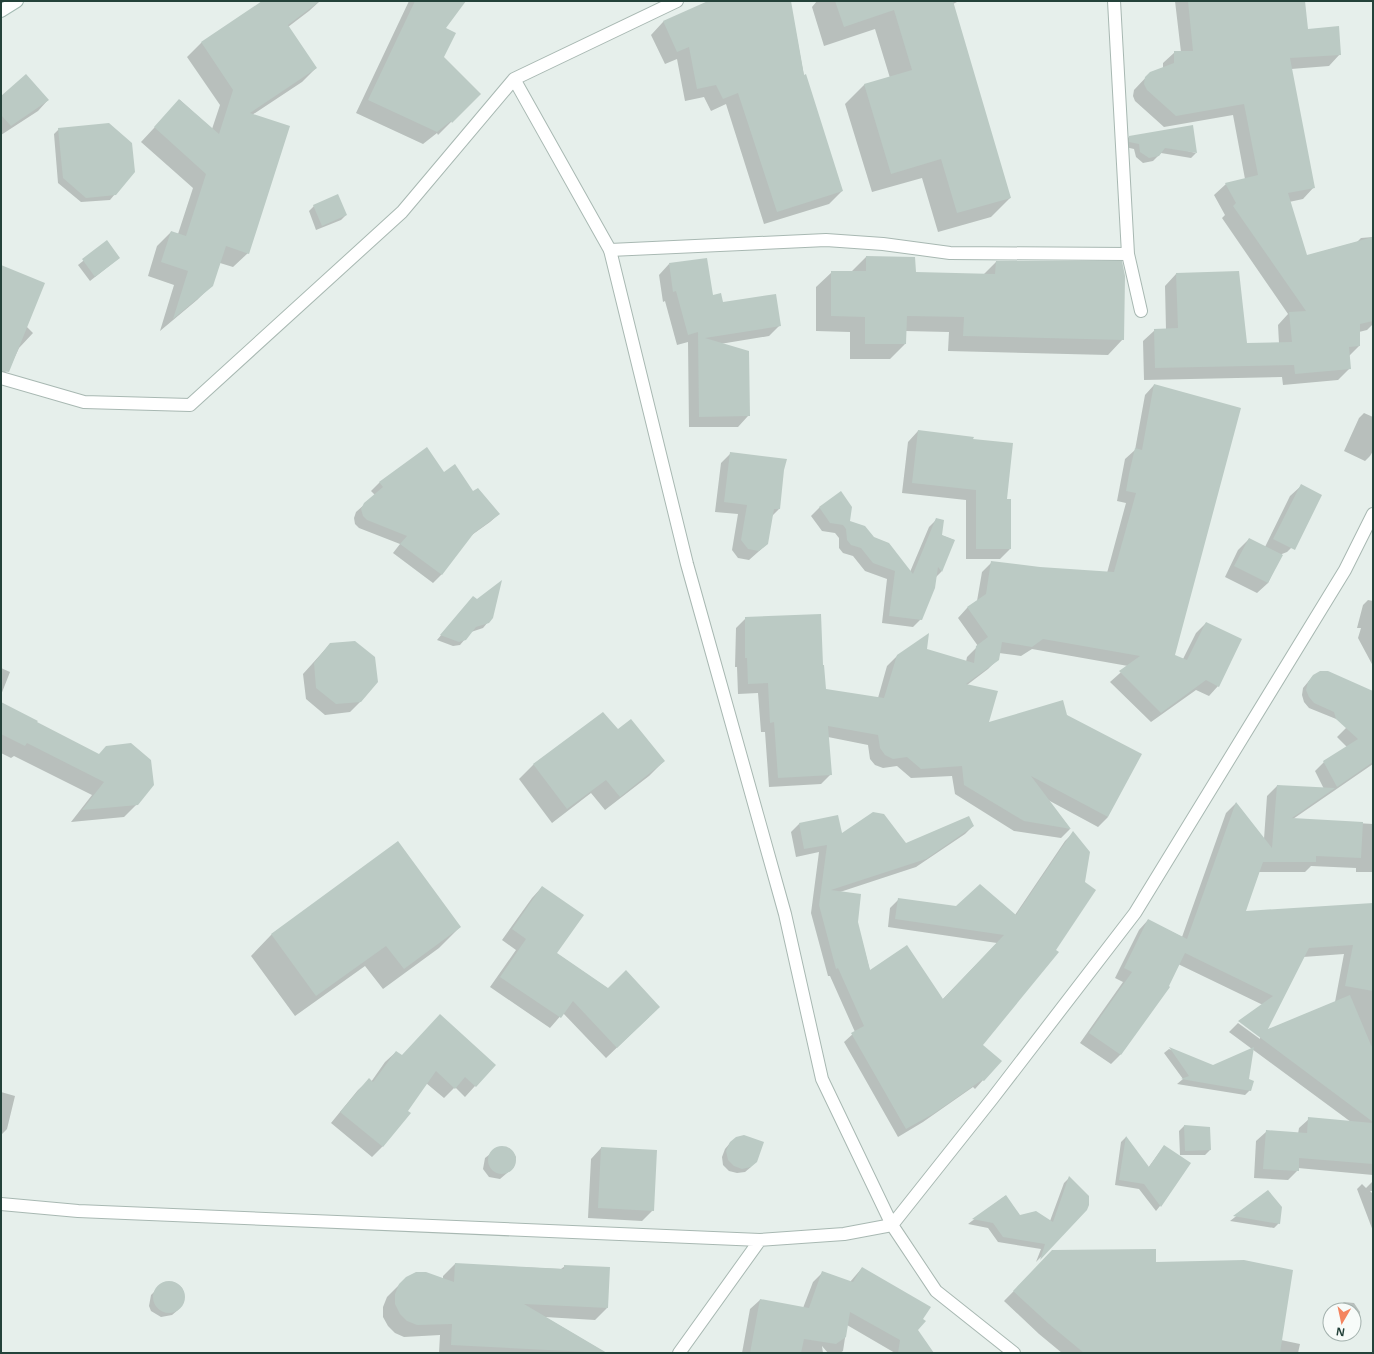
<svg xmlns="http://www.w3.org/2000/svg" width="1374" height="1354" font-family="'Noto Sans',sans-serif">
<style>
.shadow{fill:#0003;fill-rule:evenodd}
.building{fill:#bbcac4}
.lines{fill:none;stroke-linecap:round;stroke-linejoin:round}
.lane-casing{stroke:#a8b8b2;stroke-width:14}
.street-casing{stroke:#a8b8b2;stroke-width:14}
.secondary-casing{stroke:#a4bbb3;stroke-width:14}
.lane{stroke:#fff;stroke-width:12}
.street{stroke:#fff;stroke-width:12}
.secondary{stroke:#fff;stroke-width:12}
</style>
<rect width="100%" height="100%" fill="#e6efeb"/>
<path class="shadow" d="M260,1H320L309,11L288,27L316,68L302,82L252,115L248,253L233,267L220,263L212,285L197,300L160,331L174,285L148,276L157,246L171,232L178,234L193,188L141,142L180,100L212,129L220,105L187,57L201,43L261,3Z
M409,1H455L444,29L443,57L479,94L438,135L437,133L423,144L356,113Z
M710,1H790L804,76L842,191L829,204L764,224L726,104L711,111L704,97L685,101L677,59L665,64L651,35L663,22Z
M817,1H959L953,4L1010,198L991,217L938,232L922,178L872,192L845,104L864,85L890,78L875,29L824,46L812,7Z
M1175,1H1304L1307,30L1340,54L1329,66L1291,69L1314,187L1303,199L1289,202L1306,256L1357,242L1361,238L1373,237V324L1367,330L1359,332V346L1349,356L1350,368L1338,380L1283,385L1282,377L1144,380L1143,341L1155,330H1166L1165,286L1176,274L1246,344L1279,343L1278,325L1288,314L1222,218L1225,215L1214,195L1226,184L1245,179L1233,115L1164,127L1135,101L1133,96L1134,90L1150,73L1163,68V63L1175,52H1181Z
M1,98L48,100L38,111L1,135Z
M59,129L115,194L110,200L81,202L58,183L54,134Z
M1129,137L1196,153L1191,158L1161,153L1153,161L1143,163L1136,157L1134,149L1125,147L1124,142Z
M314,206L346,215L341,220L316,230L309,211Z
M107,242L119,258L90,281L78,265Z
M866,257L914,258L915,273L983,275L996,262H1121L1123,339L1108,355L948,351L949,332L905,331V344L890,359H850V332L816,331V287L832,272H851Z
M669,264L722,304L780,325L769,336L720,344L748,416L738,427H689L688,342L677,345L665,301L663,302L659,275Z
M1,266L26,326L33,333L19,348L10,367L1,376Z
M1154,385L1174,656L1183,659L1196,633L1206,623L1218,686L1209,696L1196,690L1151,722L1110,682L1128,666L1032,649L1021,656L999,653L998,659L988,669L967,685L988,723L1067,715L1108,817L1098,827L1048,800L1070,829L1061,838L1014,831L955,794L952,776L911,778L897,766L883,768L875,765L870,759L868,745L828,737L831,774L821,784L769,787L765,732H761L758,693L738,694L737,667H735L736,628L746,618L822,666L825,690L878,698L887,666L897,656L926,650L966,662L967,657L978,646L958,618L967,608L977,601L982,572L992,562L1040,568L1107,573L1126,503L1117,501L1125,459L1135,450L1145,395Z
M1364,413L1373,417V451L1370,456L1365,461L1344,451L1359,418Z
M918,431L972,440L1006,500L1010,549L1000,559H966V500L902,493L908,442Z
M426,449L444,474L473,493L499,514L490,522L469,537L441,575L433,583L393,553L400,544L359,528L355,524L354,518L356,512L375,495L371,491L379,483Z
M731,453L783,469L779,509L772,516L767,544L749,560L738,558L732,550L738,514L715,512L721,463Z
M1301,486L1298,541L1287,552L1282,554L1268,583L1257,593L1225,577L1238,550L1249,539L1265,547L1290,496Z
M841,492L849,522L874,538L910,572L929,527L937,519L941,535L954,540L941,572L936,577L921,619L913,627L882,623L887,579L865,571L853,556L843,553L839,548V538L835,533L822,531L811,516L819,508Z
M1368,600L1373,601V666L1358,638L1361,628H1357L1363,605Z
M468,603L488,622L483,628L471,632L460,645L453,646L437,640Z
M330,644L361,701L350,712L325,715L306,699L303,674Z
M1,668L10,672L1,695Z
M1313,676L1346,723L1309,708L1304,702L1302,695L1303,688Z
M1,703L137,804L124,817L71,822L92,795L14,756L11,758L1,753Z
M1373,708V764L1293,819L1373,824V872H1356V868L1311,866L1305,872H1259L1244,912L1373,904V1175L1298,1168V1170L1288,1180L1254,1178L1256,1141L1266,1132L1298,1134L1299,1128L1309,1119L1351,1122L1252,1049L1248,1079L1250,1090L1245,1095L1177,1084L1183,1079L1164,1053L1169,1049L1213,1066L1252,1049L1229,1032L1238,1023L1260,1039L1263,1005L1178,964L1120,1055L1111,1064L1080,1043L1123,982L1115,978L1139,930L1148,920L1182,937L1226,813L1236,803L1264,839L1267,796L1277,786L1324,789L1315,771L1324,762L1347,747L1337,737L1346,728ZM1344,954L1335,1002L1265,1031L1303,957Z
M603,713L618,731L664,761L649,776L605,810L591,793L552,823L519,779L533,765Z
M799,824L841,835L906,844L973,826L965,834L916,867L840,892L857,922L870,971L942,1000L997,943L888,927L890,908L899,899L1015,915L1065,841L1073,833L981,1045L1000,1061L975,1089L973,1087L923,1122L898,1137L844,1042L855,1032L830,976H828L811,913L819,852L796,857L791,832Z
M398,843L460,927L439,948L383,989L365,966L295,1016L251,956L271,935Z
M542,887L556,953L649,1017L606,1058L563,1013L550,1028L490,987L516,950L502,940L532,898Z
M396,1052L402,1056L494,1065L465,1097L455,1087L444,1098L426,1083L406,1111L409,1113L382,1147L372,1157L331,1123L358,1090L369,1080L371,1082L385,1062Z
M1,1092L15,1096L7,1129L1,1135Z
M1184,1126L1210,1150L1205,1155H1180L1179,1131Z
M1126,1137L1148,1168L1164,1146L1160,1206L1156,1211L1139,1189L1115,1185L1121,1142Z
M730,1143L751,1167L745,1172L737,1173L729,1171L723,1165L722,1157L725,1149Z
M499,1147L509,1148L516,1157L514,1167L500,1179L489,1177L483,1169L485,1158Z
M601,1148L653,1210L642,1221L588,1218L591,1159Z
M1069,1178L1086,1210L1036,1262L1041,1249L998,1242L988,1228L968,1224L1005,1196L1020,1216L1050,1221L1064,1183Z
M1373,1181V1191H1370L1373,1194V1231L1357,1189L1362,1184L1366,1188Z
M1268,1191L1279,1223L1274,1228L1230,1221Z
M1043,1261L1155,1263L1281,1340L1300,1344L1298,1353H1062L1039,1334L1004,1301Z
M455,1264L561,1269L565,1266L607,1308L595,1320L545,1317L606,1353H439L440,1335L404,1337L395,1333L388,1326L383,1317V1307L387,1297L407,1277L443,1279V1276Z
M862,1268L921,1319L917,1330L933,1353H895L847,1325L843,1351L840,1353H828L822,1346L823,1353H742L750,1309L760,1300L803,1308L813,1282L823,1272L850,1282Z
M172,1282L177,1284L182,1288L184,1294V1300L178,1310L172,1315L161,1317L151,1311L149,1306L151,1295L161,1285Z
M1344,1302L1354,1303L1360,1312L1359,1322L1354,1327V1310H1332Z
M1330,1312V1327L1327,1323Z"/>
<path class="building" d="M262,1H320L288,25L317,68L250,113L290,126L249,254L226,246L213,286L173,319L188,271L161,262L171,231L186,236L206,174L154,127L179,99L219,134L233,90L201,42Z
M415,1H466L446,28L456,33L444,57L481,94L452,123L451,121L437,132L368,100Z
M708,1H791L804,75L806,74L843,191L777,212L738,93L723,99L716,85L697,89L689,47L677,52L663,21Z
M835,1H953L1011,198L957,213L941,159L891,174L864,84L912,70L894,10L844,27Z
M1188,1H1305L1308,29L1339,26L1341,55L1290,58L1315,188L1288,193L1307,255L1373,237V321L1360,324V346L1349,347L1351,369L1295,374L1294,365L1155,368L1154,329L1178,328L1176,273L1239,271L1247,343L1292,342L1289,312L1306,311L1233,206L1236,203L1225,183L1258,175L1244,104L1176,116L1147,90L1144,84L1145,77L1150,72L1174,63V51H1193Z
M26,74L49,100L11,126L1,115V96Z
M109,123L132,143L135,172L116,195L86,198L63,178L58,128Z
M1193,125L1197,153L1165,148L1159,156L1149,158L1140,152L1139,144L1129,142V136Z
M338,194L347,215L322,226L313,205Z
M107,240L120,258L95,277L82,259Z
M866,256L915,257L916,272L995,274L996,261H1122L1125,276L1124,340L963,336L964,317L907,316L906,344H865V317L831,316V271H866Z
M707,258L713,295L721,293L723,302L776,294L781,326L705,338L749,351L750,416L699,417L698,332L688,335L676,291L673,292L669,263Z
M1,265L45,283L9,372L1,371Z
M1154,384L1241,408L1175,655L1187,660L1206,622L1242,639L1219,687L1206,680L1161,713L1119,671L1140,656L1043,639L1032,647L1002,642L999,660L966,684L998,691L989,722L1063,700L1067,715L1142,754L1108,817L1031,776L1071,829L1024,821L964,785L962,766L921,769L907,757L893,759L885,755L880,748L878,735L828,726L832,775L778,778L774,722L770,723L768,683L748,684L747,658H745V617L821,614L823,665H824L826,689L884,698L897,655L929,633L927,649L974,663L976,646L988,637L967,607L986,594L991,561L1040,567L1114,572L1136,493L1126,491L1129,474L1135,448L1142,450Z
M918,430L974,437L973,439L1013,443L1007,499H1011V549H976V490L912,483Z
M427,447L444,472L455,464L473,491L478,488L500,514L474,533L442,575L400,544L407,536L367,520L363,516L361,509L364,503L383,487L379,482Z
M730,452L787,459L784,470L780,509H774L768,544L759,551L748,549L741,540L747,505L724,502Z
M1301,484L1322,495L1295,550L1273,539Z
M841,491L852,507L850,521L865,526L874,537L889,543L913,574L936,518L944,520L942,535L955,540L942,572L938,567L935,588L922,620L889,616L895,571L873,563L861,548L851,545L847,540L846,529L843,525L830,523L819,507Z
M1249,538L1283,555L1268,583L1234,566Z
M502,580L493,618L489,623L476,627L466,640L459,642L440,635L473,596L477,599Z
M355,641L375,657L378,682L361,702L336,704L316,688L314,663L330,643Z
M1320,671H1328L1373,691V762L1337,787L1323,761L1358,739L1336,719L1334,712L1314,703L1309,697L1306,690L1308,682L1313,675Z
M1,702L38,721L37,722L99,754L106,746L131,743L151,760L154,785L138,805L82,810L104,782L27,743L25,746L1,734Z
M603,712L618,729L631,719L665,761L620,797L606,780L567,809L533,764Z
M1277,785L1335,788L1292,818L1363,822L1361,858L1316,856V862H1263L1246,911L1373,903V991L1345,986L1353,945L1309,948L1268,1029L1350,995L1371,1045L1373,1048V1122L1238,1021L1273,996L1185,953L1169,986L1170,987L1121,1055L1089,1033L1132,972L1124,968L1148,919L1187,939L1236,802L1272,848Z
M873,812L884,814L906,843L969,816L974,826L926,859L831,890L861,894L858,922L870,970L907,945L943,999L1004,935L895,919L898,898L956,906L980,884L1016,915L1073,831L1090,852L1085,882L1096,890L1056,950L1059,952L983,1045L1002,1061L984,1081L982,1080L933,1114L906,1129L851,1033L864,1026L838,968L836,969L819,905L827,845L804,849L799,823L838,815L842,833Z
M398,841L461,927L404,969L386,946L316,996L271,934Z
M542,886L584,915L557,953L608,988L626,970L660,1007L617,1048L573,1001L561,1018L500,977L526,939L512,929Z
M440,1014L496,1065L476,1087L465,1077L455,1089L436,1071L408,1111L411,1113L383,1147L340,1112L369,1078L373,1082L396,1051L402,1055Z
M1169,1047L1213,1065L1254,1047L1249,1079L1254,1081L1251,1091L1181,1079L1189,1076Z
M1308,1117L1373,1123V1164L1299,1158V1171L1263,1169L1266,1130L1307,1133Z
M1184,1125L1210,1127L1211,1150L1185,1151Z
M744,1135L764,1142L757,1162L751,1167L742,1169L734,1166L728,1160L726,1151L730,1142L736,1137Z
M1126,1136L1149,1167L1164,1145L1191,1163L1161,1207L1144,1184L1119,1180Z
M488 1160a14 14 0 1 1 28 0a14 14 0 1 1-28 0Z
M601,1147L657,1150L654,1211L598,1208Z
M1069,1176L1089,1196V1205L1087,1210L1040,1260L1045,1244L1003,1237L993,1223L972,1219L1006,1195L1020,1215L1036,1211L1053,1222Z
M1268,1190L1282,1207L1280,1224L1233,1216Z
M1156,1249V1262L1244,1260L1293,1270L1280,1353H1084L1049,1324L1013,1291L1052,1250Z
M455,1263L564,1269V1265L610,1267L608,1308L524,1304L607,1353L451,1345L452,1324L417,1325L407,1321L400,1314L395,1304V1294L399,1284L406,1277L416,1272H426L454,1282Z
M862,1267L931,1307L923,1319L926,1321L918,1330L934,1353H898L900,1340L850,1312L846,1337L836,1344L804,1339L801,1353H750L760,1299L809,1308L822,1271L853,1282Z
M153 1297a16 16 0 1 1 32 0a16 16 0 1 1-32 0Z"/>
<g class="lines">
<g class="lane-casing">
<path id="lane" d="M610,250L826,240L883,244L950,253L1128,254L1114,1
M1128,254L1141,311"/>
</g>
<g class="street-casing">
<path id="street" d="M514,79L610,250L687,564L785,914L822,1079L892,1225L936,1291L1014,1353
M1,378L84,402L190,405L402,212L514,79L677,1
M1,1204L78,1211L760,1240L844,1234L892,1225L992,1099L1135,913L1345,570L1373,514
M679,1353L760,1240"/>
</g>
<g class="secondary-casing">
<path id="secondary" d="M1,11L17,1"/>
</g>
<use href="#lane" class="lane"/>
<use href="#street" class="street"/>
<use href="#secondary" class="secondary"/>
</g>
<rect width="1374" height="1354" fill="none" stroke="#24423a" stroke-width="4"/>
<g transform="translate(1342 1322) rotate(189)"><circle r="19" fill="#f7fbf9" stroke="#a3b1ad"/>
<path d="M0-3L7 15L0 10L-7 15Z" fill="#f4845f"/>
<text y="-6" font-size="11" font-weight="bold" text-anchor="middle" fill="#24423a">N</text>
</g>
</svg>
